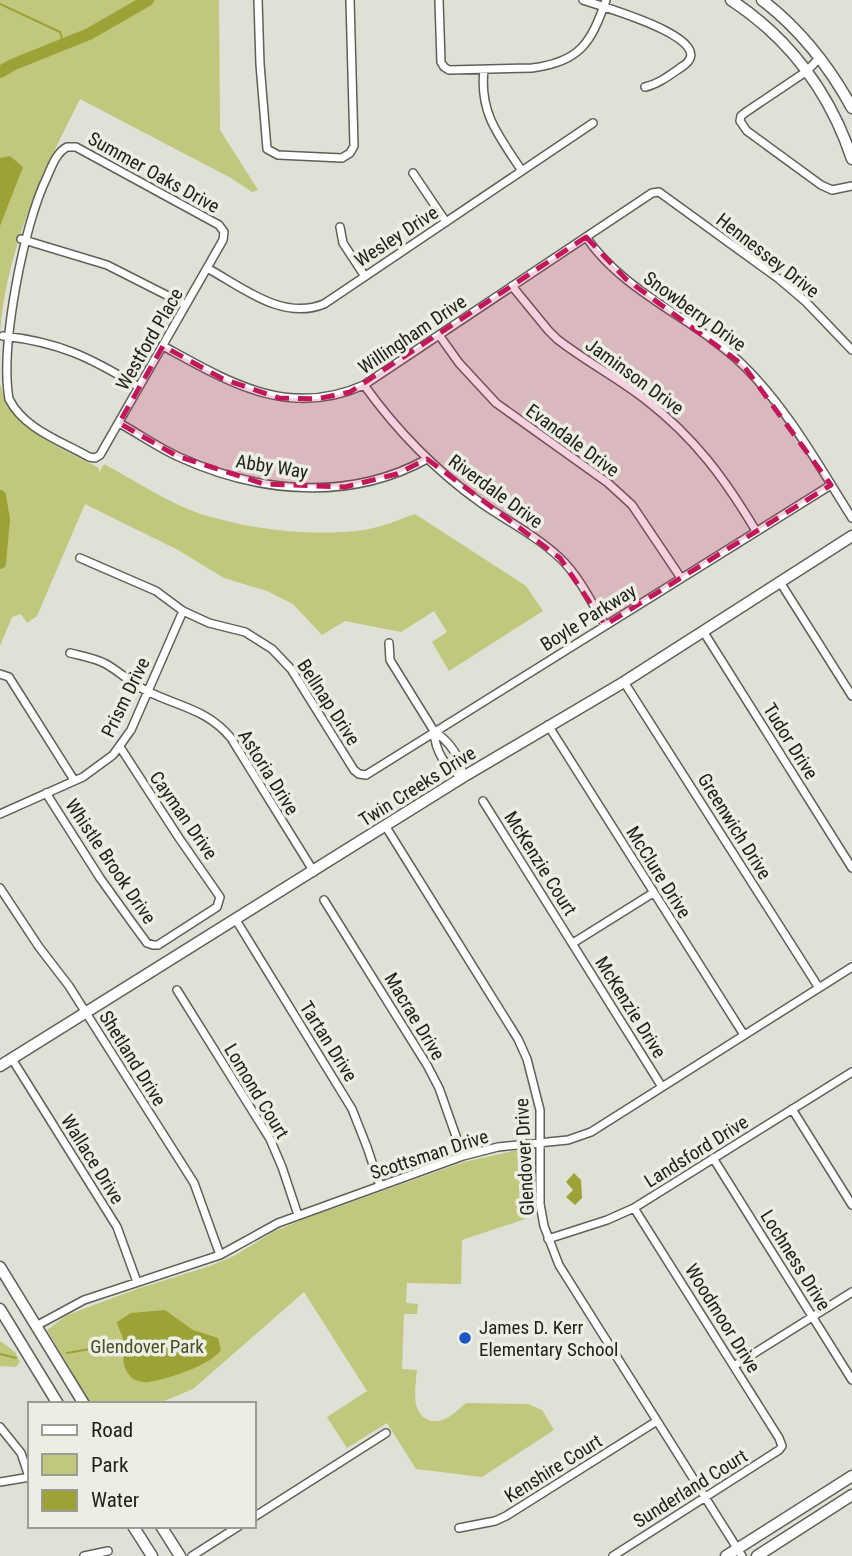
<svg xmlns="http://www.w3.org/2000/svg" width="852" height="1556" font-family="'Roboto Condensed',sans-serif">
<style>
.green{fill:#c1c77c}
.water{fill:#9ca235}
.lines{fill:none;stroke-linecap:round;stroke-linejoin:round}
.stream{stroke:#9ca235;stroke-width:2}
.river{stroke:#9ca235;stroke-width:12}
.street-casing{stroke:#5f6057;stroke-width:10}
.secondary-casing{stroke:#5f6057;stroke-width:13}
.street{stroke:#fff;stroke-width:7}
.secondary{stroke:#fff;stroke-width:10}
.marked{fill:#c2185b;fill-opacity:0.2;stroke:#c2185b;stroke-width:5;stroke-dasharray:14 9;stroke-linejoin:round}
.poi-dot{fill:#1e54c1;stroke:#edeee3;stroke-width:2.5}
.labels{text-anchor:middle;stroke-width:7;stroke-linejoin:round;paint-order:stroke}
.street-label{font-size:19px;fill:#21211e;stroke:#edeee3}
.poi-label{font-size:19px;fill:#21211e;stroke:#edeee3;text-anchor:start}
.park-label{font-size:19px;fill:#4c4f23;stroke:#edeee3}
</style>
<rect width="100%" height="100%" fill="#dfe1d6"/>
<path class="green" d="M0,0H219L220,130L258,190L252,192L231,178L80,99C42,173 6,250 0,334Z
M0,384C13,431 60,447 99,468V473L104,464C136,481 169,504 204,515C254,530 312,537 364,530C382,527 398,520 415,514L526,586L543,611L449,671L432,642L447,632L434,611L401,632L345,621L322,635L293,604L267,591L224,578L178,550L85,504L37,616L27,623L21,614L12,617L0,646Z
M518,1150L533,1151L534,1216L462,1240L461,1284L407,1283L406,1303L418,1304L417,1314H404L402,1369L417,1370C416,1381 414,1394 416,1405C418,1411 421,1416 426,1419C442,1427 455,1412 466,1403L528,1404L542,1410L554,1430L482,1477L416,1469L387,1423L347,1448L327,1417L367,1391L304,1292L193,1389L157,1404H91L47,1330L67,1315L137,1289L210,1266L234,1256L273,1232L304,1219L464,1162Z
M0,1341L15,1352L20,1362L16,1367L0,1366Z"/>
<path class="water" d="M10,156L23,167L0,226V158Z
M574,1173L581,1180L582,1198L575,1205L566,1197L573,1190L566,1182Z
M165,1310L193,1330L218,1338L221,1350C211,1365 168,1379 149,1382C144,1383 138,1381 133,1379C117,1363 127,1357 123,1339C122,1333 118,1329 117,1322L131,1313Z"/>
<g class="lines">
<path class="stream" d="M0,4L60,32L64,44
M67,1353L124,1343
M0,1354L16,1358"/>
<path class="river" d="M0,72L12,65L89,34L148,0
M0,496L4,519L0,563"/>
<g class="street-casing">
<path id="street" d="M258,0L260,64L267,149L278,155L342,158L350,153L354,146L350,0
M439,0L441,62L444,67L449,70L532,68C580,62 591,43 606,0
M583,0C596,5 723,39 683,66C671,74 659,84 645,87
M820,57L807,71L746,112L741,116L740,121L747,131L821,185L832,190L852,186
M484,70C479,113 499,136 522,171
M67,147H76L219,225L224,232L223,240L100,455L95,458L89,457C61,441 24,429 9,399C0,348 23,226 47,177C52,166 56,153 67,147Z
M413,173L446,222
M340,227L343,243L364,275
M586,237C625,294 695,318 743,365C788,409 819,466 852,518
M21,239L107,265L186,305
M207,268C242,287 282,321 324,304L593,123
M512,286L548,330L557,339C585,361 618,378 646,400C695,438 725,479 756,531
M439,335L459,363L496,403L608,483L632,505L681,578
M3,336C60,342 91,358 139,387
M163,346C229,382 288,419 364,385L652,193L659,192L779,279L806,302L852,350
M364,385C397,431 435,470 481,503C507,521 537,536 560,558C579,576 592,603 605,625
M119,423C139,434 159,448 179,457C258,493 349,502 427,459
M80,558L156,591L183,611L209,623L245,632L272,649L291,669L354,770L359,774L366,775L831,485
M780,582L852,696
M703,631L852,868
M389,643L390,660L434,731C450,742 461,758 463,777
M70,653C82,656 95,658 106,664C120,672 132,684 147,691C179,707 207,709 231,738L314,872
M0,674L9,677L74,780
M624,682L819,988
M548,725L744,1035
M434,731C435,751 445,768 463,777
M46,793L100,878L133,924L147,943L153,945H158L217,907L220,897L179,838L120,747
M483,801L662,1087
M0,814L83,777L113,755L131,730L183,611
M386,827L518,1039L527,1059L540,1110V1204L544,1226L559,1265L742,1556
M0,888L39,947L69,986L194,1183L220,1255
M324,900L427,1065L439,1088L463,1156
M236,920L352,1109L367,1147L380,1186
M573,943L653,893
M177,990L270,1139L282,1167L298,1215
M12,1059L117,1227L137,1282
M792,1109L852,1205
M713,1158L852,1380
M548,1239L607,1220L634,1208L852,1072
M36,1326L84,1300L220,1255L278,1223L463,1156L498,1147L568,1140L591,1132L852,967
M734,1366L852,1292
M0,1427L21,1453L29,1477
M0,1482L30,1477
M254,1517L386,1433
M459,1528L495,1521L506,1516L657,1421
M84,1556L108,1551
M192,1556L239,1526
M613,1556L779,1450L782,1446L779,1438L634,1208"/>
</g>
<g class="secondary-casing">
<path id="secondary" d="M731,0C789,38 830,93 852,159
M762,0C800,29 829,66 852,108
M0,1066L463,777L624,682L852,536
M0,1267L84,1404
M0,1309L58,1404
M133,1526L152,1556
M161,1526L180,1556
M726,1556L852,1476
M757,1556L852,1495"/>
</g>
<use href="#street" class="street"/>
<use href="#secondary" class="secondary"/>
</g>
<path class="marked" d="M586,237L626,279L743,365L831,485L605,625L560,558L427,459L397,474L345,487L264,484L177,456L119,423L163,346L223,379L279,398L317,399L350,392Z"/>
<circle class="poi-dot" cx="465" cy="1338" r="7"/>
<g class="labels">
<g class="street-label">
<text transform="translate(154 172) rotate(29)" y="7">Summer Oaks Drive</text>
<text transform="translate(396 236) rotate(-33)" y="7">Wesley Drive</text>
<text transform="translate(768 255) rotate(38)" y="7">Hennessey Drive</text>
<text transform="translate(695 311) rotate(36)" y="7">Snowberry Drive</text>
<text transform="translate(412 334) rotate(-34)" y="7">Willingham Drive</text>
<text transform="translate(149 339) rotate(-60)" y="7">Westford Place</text>
<text transform="translate(635 376) rotate(36)" y="7">Jaminson Drive</text>
<text transform="translate(573 440) rotate(36)" y="7">Evandale Drive</text>
<text transform="translate(272 466) rotate(9)" y="7">Abby Way</text>
<text transform="translate(496 491) rotate(36)" y="7">Riverdale Drive</text>
<text transform="translate(588 617) rotate(-32)" y="7">Boyle Parkway</text>
<text transform="translate(125 697) rotate(-64)" y="7">Prism Drive</text>
<text transform="translate(329 702) rotate(57)" y="7">Bellnap Drive</text>
<text transform="translate(791 741) rotate(58)" y="7">Tudor Drive</text>
<text transform="translate(269 772) rotate(58)" y="7">Astoria Drive</text>
<text transform="translate(417 786) rotate(-32)" y="7">Twin Creeks Drive</text>
<text transform="translate(184 815) rotate(55)" y="7">Cayman Drive</text>
<text transform="translate(735 826) rotate(58)" y="7">Greenwich Drive</text>
<text transform="translate(111 861) rotate(56)" y="7">Whistle Brook Drive</text>
<text transform="translate(541 863) rotate(58)" y="7">McKenzie Court</text>
<text transform="translate(659 872) rotate(58)" y="7">McClure Drive</text>
<text transform="translate(631 1007) rotate(58)" y="7">McKenzie Drive</text>
<text transform="translate(415 1016) rotate(59)" y="7">Macrae Drive</text>
<text transform="translate(329 1041) rotate(58)" y="7">Tartan Drive</text>
<text transform="translate(133 1058) rotate(58)" y="7">Shetland Drive</text>
<text transform="translate(257 1091) rotate(59)" y="7">Lomond Court</text>
<text transform="translate(696 1151) rotate(-32)" y="7">Landsford Drive</text>
<text transform="translate(429 1154) rotate(-18)" y="7">Scottsman Drive</text>
<text transform="translate(524 1157) rotate(-93)" y="7">Glendover Drive</text>
<text transform="translate(93 1159) rotate(58)" y="7">Wallace Drive</text>
<text transform="translate(796 1260) rotate(58)" y="7">Lochness Drive</text>
<text transform="translate(723 1318) rotate(58)" y="7">Woodmoor Drive</text>
<text transform="translate(553 1468) rotate(-32)" y="7">Kenshire Court</text>
<text transform="translate(690 1488) rotate(-32)" y="7">Sunderland Court</text>
</g>
<g class="poi-label">
<text x="479" y="1334">James D. Kerr<tspan x="479" dy="22">Elementary School</tspan></text>
</g>
<g class="park-label">
<text x="147" y="1353">Glendover Park</text>
</g>
</g>
<rect x="28" y="1402" width="228" height="126" fill="#edeee3" stroke="#9b9c94" stroke-width="2"/>
<rect x="42" y="1425" width="35" height="10" fill="#ffffff" stroke="#9b9c94" stroke-width="2"/>
<text x="91" y="1437" font-size="21" fill="#21211e">Road</text>
<rect x="42" y="1454" width="35" height="21" fill="#c1c77c" stroke="#9b9c94" stroke-width="2"/>
<text x="91" y="1472" font-size="21" fill="#21211e">Park</text>
<rect x="42" y="1490" width="35" height="21" fill="#9ca235" stroke="#9b9c94" stroke-width="2"/>
<text x="91" y="1507" font-size="21" fill="#21211e">Water</text>
</svg>
